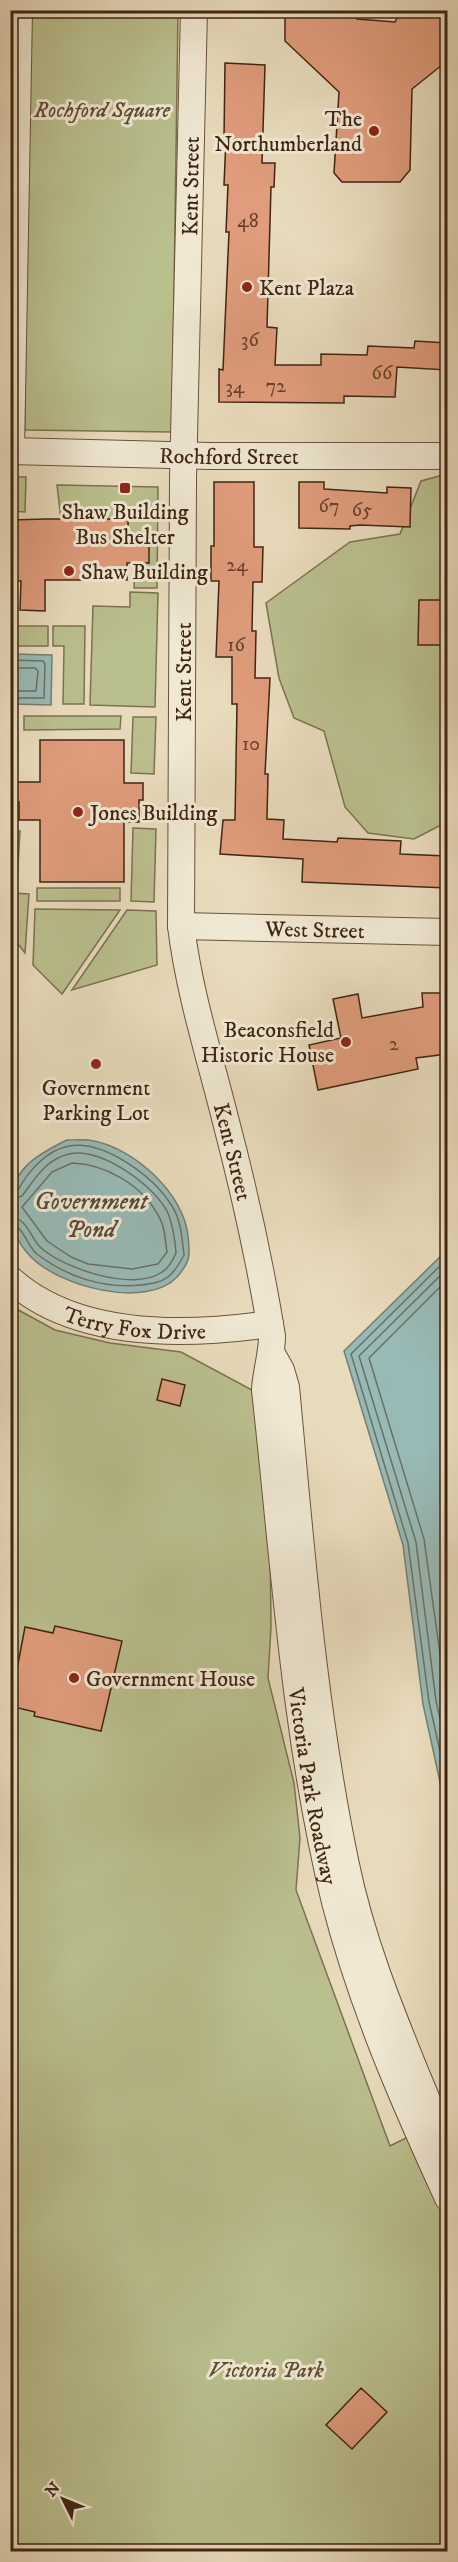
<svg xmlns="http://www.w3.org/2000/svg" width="458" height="2562" font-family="'IM FELL DW Pica',serif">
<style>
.green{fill:#babf8e;stroke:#7d7250;stroke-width:1.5}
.water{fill:#98bab6;stroke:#757e74;stroke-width:1.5}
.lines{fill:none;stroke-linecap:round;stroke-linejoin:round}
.shore{stroke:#6c7064;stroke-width:1.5}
.building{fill:#e09c7c;stroke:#402512;stroke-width:1.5}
.minor-casing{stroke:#6a523c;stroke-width:28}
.minor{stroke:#f0e8d3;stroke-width:26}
.poi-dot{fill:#8f2418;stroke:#f0e8d3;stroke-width:2}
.labels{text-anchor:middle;stroke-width:6;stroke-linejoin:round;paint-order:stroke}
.number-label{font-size:20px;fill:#68432c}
.park-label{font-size:22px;font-style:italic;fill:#5e4c31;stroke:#f0e8d3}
.poi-label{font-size:22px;fill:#402512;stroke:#f0e8d3;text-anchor:start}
.street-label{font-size:22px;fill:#402512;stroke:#f0e8d3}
.water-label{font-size:24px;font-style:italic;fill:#564a3b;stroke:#f0e8d3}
</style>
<rect width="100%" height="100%" fill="#e8dbbc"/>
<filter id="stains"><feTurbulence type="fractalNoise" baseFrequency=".00333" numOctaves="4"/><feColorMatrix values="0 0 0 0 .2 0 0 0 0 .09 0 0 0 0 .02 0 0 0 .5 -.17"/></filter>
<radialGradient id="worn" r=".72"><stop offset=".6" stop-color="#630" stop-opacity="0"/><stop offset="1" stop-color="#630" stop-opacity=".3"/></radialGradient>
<path class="green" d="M28,11H178L172,432L25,430Z
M447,474V822L414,839L368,833L345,807L324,731L294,718L279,678L266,603L350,542L400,534L421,481Z
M11,477H26L25,512L11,511Z
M57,485L158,487L157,588H134L135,563H149L128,541V520L61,519Z
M130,592L158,593L155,707L90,705L93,606L130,607Z
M11,626H48V646H11Z
M53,626H85L84,704H63L64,646H53Z
M24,716H121L120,729L24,730Z
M133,717H156L154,774L131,773Z
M133,828L156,829L154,902L131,901Z
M11,831H20L17,883H11Z
M37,888H120V901H37Z
M11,893L29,894L25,953L11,935Z
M35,909L120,910L62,994L33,965Z
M127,910L156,911L157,965L72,990Z
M11,1306L55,1330L110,1343L181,1352L252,1390L270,1541L271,1627L268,1678L294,1783L300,1838L296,1890L390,2146L448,2117L447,2551H11Z"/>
<path class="water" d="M11,654L52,655L51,705L11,704Z
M67,1140C76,1140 85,1139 94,1141C135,1149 184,1194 188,1236C190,1255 191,1261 177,1277C146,1310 58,1286 30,1256C17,1242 10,1226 10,1208C10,1170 36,1155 67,1140Z
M447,1250V1814L423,1704L403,1545L344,1351Z"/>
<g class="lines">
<path class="shore" d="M10,660L43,661L45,664L44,698H10
M10,668H35L38,671L36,691H10
M72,1163C105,1164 142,1185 158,1215C165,1226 165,1239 167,1252L158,1264L132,1269L88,1264L71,1257L47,1241L22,1207L52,1172Z
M10,1192L18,1190C28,1172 46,1150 69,1146C105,1140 154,1177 172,1206C181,1220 182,1238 184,1255C180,1263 175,1271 168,1277C160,1283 150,1284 141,1285C104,1289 67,1277 37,1254C27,1246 24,1226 10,1224
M10,1200L22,1196C35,1179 46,1159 69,1154C100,1146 155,1186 168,1213C173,1226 175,1239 176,1253C173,1260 169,1268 162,1272C134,1292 65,1269 41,1248C30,1238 28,1218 10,1217
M448,1258L351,1354L408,1543L429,1702L448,1787
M448,1268L359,1356L416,1542L436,1701L448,1752
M448,1279L369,1358L424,1539L448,1711"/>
</g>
<path class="building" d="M288,10H353L357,19L395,22L401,10H447V61L412,89L410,170L400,182H342L334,173L339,92L285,41V16Z
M225,63L265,65L262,163H275L274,187H271L267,327L277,328L275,365H321V354L367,355L368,346L414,348L415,341L447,343V370L397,367L395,397L344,396V403L219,402V369L223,370L229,232H226L228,185H224L226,139H224Z
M214,482H254V547H263L262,582H253L252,631H256L255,678H270L265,774H268L267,819L284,820L283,839L337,842L338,838L401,841L400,854L447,856V888L302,882L303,859L220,854L223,820H235L237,704H232V657H216L219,581H211V546H214Z
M299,482H324V489L387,493V487L411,488L410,527L360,525L350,526V529L299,528Z
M46,519H128V541H149V563H127V580H45V611L20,610L21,581H10V520Z
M419,600H447V645H418Z
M40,740H124V783H143V800H139V822H124V882H40V820H19V802H10V782H40Z
M422,993H447V1054L416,1058L418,1069L318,1090L309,1045L341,1038L333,999L358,994L362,1018L423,1007Z
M162,1379L185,1385L180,1406L157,1400Z
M55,1626L122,1641L101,1731L34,1716L35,1712L10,1706L25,1627L53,1633Z
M361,2388L387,2412L352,2449L326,2425Z"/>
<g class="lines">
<g class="minor-casing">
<g id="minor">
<path id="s1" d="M194,10L183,479L181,926C189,992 209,1054 225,1118C244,1190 260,1262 272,1336C272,1355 266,1371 265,1390C284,1560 294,1735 335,1902C361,2004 404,2102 448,2198"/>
<path id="s2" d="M10,451L210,456H448"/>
<path d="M11,451L19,10"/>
<path id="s3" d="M181,926L448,932"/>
<path id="s4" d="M10,1279C76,1339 187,1336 270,1324"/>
<path d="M272,1354L281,1370L286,1387C301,1546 313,1708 346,1865C361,1938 389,2007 417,2076C428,2101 437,2127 448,2152"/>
</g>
</g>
<use href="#minor" class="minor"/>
</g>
<g class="poi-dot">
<circle cx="374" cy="131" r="6"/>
<circle cx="247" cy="287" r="6"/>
<rect x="119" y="482" width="12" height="12" rx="3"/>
<circle cx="69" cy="571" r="6"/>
<circle cx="78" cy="812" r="6"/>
<circle cx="346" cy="1042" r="6"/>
<circle cx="96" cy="1064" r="6"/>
<circle cx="74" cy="1678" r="6"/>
</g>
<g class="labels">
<g class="number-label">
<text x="248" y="227">48</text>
<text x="250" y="346">36</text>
<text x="382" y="379">66</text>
<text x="276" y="392">72</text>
<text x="235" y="393">34</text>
<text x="329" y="512">67</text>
<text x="362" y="516">65</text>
<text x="237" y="571">24</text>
<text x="236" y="651">16</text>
<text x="251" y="750">10</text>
<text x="394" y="1050">2</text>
</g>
<g class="park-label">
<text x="102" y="117">Rochford Square</text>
<text x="266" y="2377">Victoria Park</text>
</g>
<g class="poi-label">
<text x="362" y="126" text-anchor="end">The<tspan x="362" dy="25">Northumberland</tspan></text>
<text x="259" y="295">Kent Plaza</text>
<text x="125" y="519" text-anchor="middle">Shaw Building<tspan x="125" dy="25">Bus Shelter</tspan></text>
<text x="81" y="579">Shaw Building</text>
<text x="90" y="820">Jones Building</text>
<text x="334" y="1037" text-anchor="end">Beaconsfield<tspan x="334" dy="25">Historic House</tspan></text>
<text x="96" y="1095" text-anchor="middle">Government<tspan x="96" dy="25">Parking Lot</tspan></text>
<text x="86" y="1686">Government House</text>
</g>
<g class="street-label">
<text transform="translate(190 186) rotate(-89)" y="8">Kent Street</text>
<text dy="8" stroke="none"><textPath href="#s2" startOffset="219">Rochford Street</textPath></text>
<text transform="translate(183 672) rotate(-90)" y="8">Kent Street</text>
<text dy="8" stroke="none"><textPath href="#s3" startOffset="134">West Street</textPath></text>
<text dy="8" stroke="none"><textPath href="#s1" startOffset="1148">Kent Street</textPath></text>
<text dy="8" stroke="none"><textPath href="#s4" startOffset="136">Terry Fox Drive</textPath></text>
<text dy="8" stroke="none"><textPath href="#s1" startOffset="1790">Victoria Park Roadway</textPath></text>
</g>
<g class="water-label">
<text x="91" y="1209">Government<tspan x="91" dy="28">Pond</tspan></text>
</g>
</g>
<rect width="458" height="2562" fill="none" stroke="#e8dbbc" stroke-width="36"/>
<rect x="12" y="12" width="434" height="2538" fill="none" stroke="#402512" stroke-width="3"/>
<rect x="18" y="18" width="422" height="2526" fill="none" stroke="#402512" stroke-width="1.5"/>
<g transform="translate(63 2499) rotate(313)" stroke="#f0e8d3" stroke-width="4.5" paint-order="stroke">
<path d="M0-4.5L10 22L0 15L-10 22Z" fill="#402512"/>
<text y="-9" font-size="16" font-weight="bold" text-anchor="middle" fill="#402512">N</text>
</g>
<rect width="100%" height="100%" filter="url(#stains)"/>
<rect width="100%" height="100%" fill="url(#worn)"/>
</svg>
